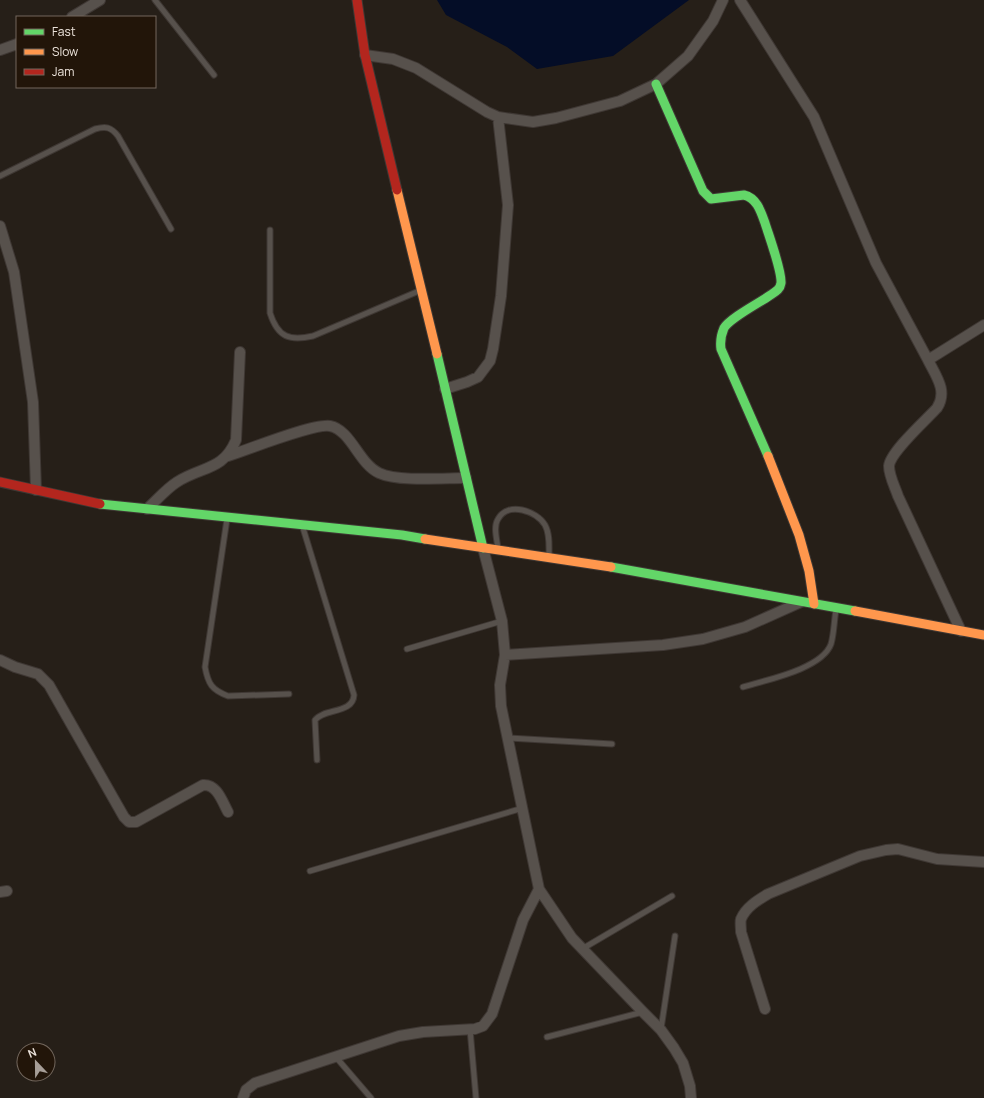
<svg xmlns="http://www.w3.org/2000/svg" width="984" height="1098" font-family="Manrope,sans-serif">
<style>
.water{fill:#040d27}
.lines{fill:none;stroke-linecap:round;stroke-linejoin:round}
.lane-casing{stroke:#3f3834;stroke-width:7}
.street-casing{stroke:#3f3834;stroke-width:12}
.fast-casing{stroke:#3f3834;stroke-width:11}
.slow-casing{stroke:#3f3834;stroke-width:11}
.jam-casing{stroke:#3f3834;stroke-width:11}
.lane{stroke:#57514c;stroke-width:5}
.street{stroke:#57514c;stroke-width:10}
.fast{stroke:#63d668;stroke-width:9}
.slow{stroke:#ff974d;stroke-width:9}
.jam{stroke:#b3261e;stroke-width:9}
</style>
<rect width="100%" height="100%" fill="#261f18"/>
<path class="water" d="M437,0H689L613,56L537,69L507,47L446,15Z"/>
<g class="lines">
<g class="lane-casing">
<path id="lane" d="M155,0L214,75
M0,176L95,129C106,126 111,127 118,136L171,229
M270,230V313C278,338 290,341 313,336L419,291
M227,519L205,667C208,684 212,690 228,696L289,694
M303,528L354,695C353,714 324,708 315,720L317,760
M498,549C497,539 493,527 498,519C508,501 537,511 545,525C550,534 549,546 549,556
M407,649L502,621
M743,687C766,680 822,669 831,644C834,634 834,621 836,610
M509,738L612,744
M310,871L523,808
M582,949L672,896
M470,1029L476,1098
M661,1029L675,936
M547,1037L643,1012
M335,1056L371,1098"/>
</g>
<g class="street-casing">
<path id="street" d="M740,0L814,117L876,263L928,360
M72,17L100,0
M0,50L17,44
M365,55L393,59L416,68L487,112L498,117L533,122L556,118L620,101L656,84L688,56L713,21L723,0
M0,226L14,272L33,402L36,490
M445,389L467,382L478,377L490,361L493,349L501,296L508,205L498,117
M228,456C247,450 314,423 330,426C351,430 359,464 379,473C398,482 444,478 466,478
M147,509C157,500 166,489 177,482C202,466 223,471 236,440L240,352
M483,548L502,621L505,655L500,685L501,706L539,889L572,938L643,1012L661,1030L674,1048L683,1063L690,1086L691,1098
M961,631L898,496C895,487 889,476 889,466C890,452 927,419 937,408C948,391 936,376 928,360L984,325
M505,655L663,645L703,639L745,627L801,602
M0,660L15,667L38,674L49,685L124,817L129,822H136L203,785C217,784 222,801 228,812
M0,892L7,891
M765,1009L741,932C741,928 740,922 741,919C746,907 758,900 768,894L860,856L886,850L898,849L937,859L984,862
M243,1098L246,1090L255,1083L399,1036L423,1032L475,1029L483,1026L492,1014L523,920L539,889"/>
</g>
<g class="fast-casing">
<path id="fast" d="M656,84L703,191L711,199L744,195C757,198 761,212 765,223C769,236 782,271 781,283C780,290 775,292 769,296C759,303 730,318 724,328C721,335 720,342 721,349L768,456
M437,354L483,548
M100,504L402,535L425,539
M611,567L855,611"/>
</g>
<g class="slow-casing">
<path id="slow" d="M397,190L437,354
M768,456L799,535L809,571L814,604
M425,539L611,567
M855,611L984,635"/>
</g>
<g class="jam-casing">
<path id="jam" d="M357,0L365,55L397,190
M0,482L100,504"/>
</g>
<use href="#lane" class="lane"/>
<use href="#street" class="street"/>
<use href="#fast" class="fast"/>
<use href="#slow" class="slow"/>
<use href="#jam" class="jam"/>
</g>
<rect x="16" y="16" width="140" height="72" fill="#221509" stroke="#73675d"/>
<rect x="24" y="29" width="20" height="6" fill="#63d668" stroke="#73675d"/>
<text x="52" y="36" font-size="12" fill="#ece3db">Fast</text>
<rect x="24" y="49" width="20" height="6" fill="#ff974d" stroke="#73675d"/>
<text x="52" y="56" font-size="12" fill="#ece3db">Slow</text>
<rect x="24" y="69" width="20" height="6" fill="#b3261e" stroke="#73675d"/>
<text x="52" y="76" font-size="12" fill="#ece3db">Jam</text>
<g transform="translate(36 1062) rotate(338)"><circle r="19" fill="#221509" stroke="#73675d"/>
<path d="M0-3L7 15L0 10L-7 15Z" fill="#a79e97"/>
<text y="-6" font-size="11" font-weight="bold" text-anchor="middle" fill="#ece3db">N</text>
</g>
</svg>
